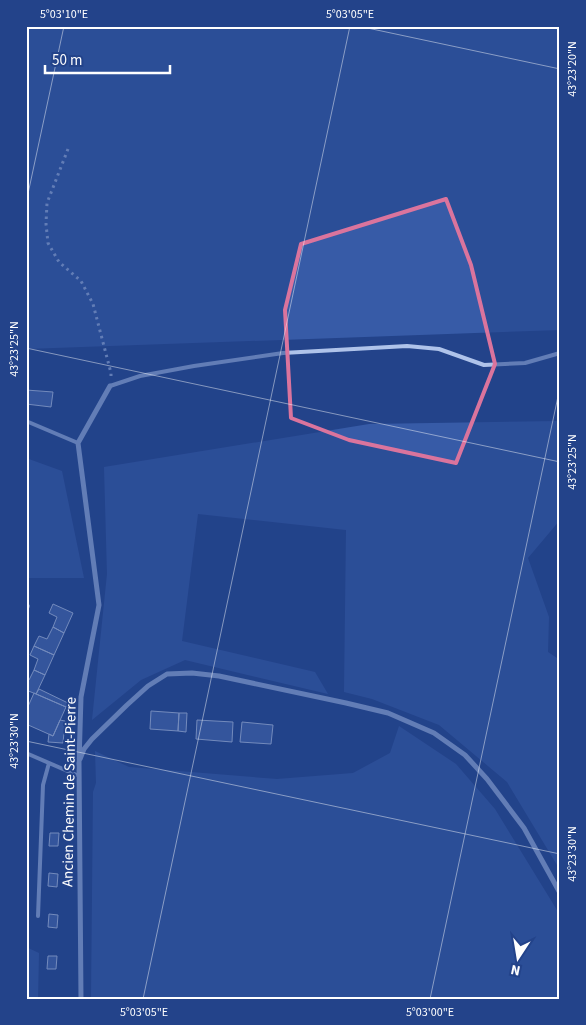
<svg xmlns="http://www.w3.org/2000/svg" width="586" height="1025" font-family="'Source Sans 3',sans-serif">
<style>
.green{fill:#375ba7}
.building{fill:#4b6cb2;stroke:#d4e0f8}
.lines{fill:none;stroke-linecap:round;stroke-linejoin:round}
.path{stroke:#afc3ea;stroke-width:3;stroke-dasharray:2.5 4;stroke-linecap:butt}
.lane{stroke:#afc3ea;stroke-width:4}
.street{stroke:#afc3ea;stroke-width:5}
.marked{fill:none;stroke:#da749d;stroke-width:4;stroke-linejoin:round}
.ticks{fill:none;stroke:#fff;stroke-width:1;stroke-opacity:0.45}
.labels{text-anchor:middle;stroke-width:4;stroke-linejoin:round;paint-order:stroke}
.street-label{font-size:15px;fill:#fff;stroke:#23438a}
.neatline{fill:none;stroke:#fff;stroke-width:2}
.ticks-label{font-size:12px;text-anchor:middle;fill:#fff}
</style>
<rect width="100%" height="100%" fill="#23438a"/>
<path class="green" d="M26,26H560V330L26,349Z
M560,421V520L528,558L549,617L548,652L560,660V870L507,782L439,725L372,699L344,692L346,530L198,514L182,641L315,672L328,694L185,660L141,680L92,720L107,574L104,467L369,424Z
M26,458L62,471L84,578H26Z
M399,726L456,764L495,809L560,915V999H91L93,792L96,783L95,751L129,767L277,779L353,773L390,753Z
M26,947L39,953L38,999H26Z"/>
<path class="building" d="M26,390L53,392L51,407L26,404Z
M53,604L73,613L64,633L53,627L57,617L49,613Z
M53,627L64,633L54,655L34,646L39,636L47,639Z
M34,646L54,655L45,675L34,670L38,659L30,655Z
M34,670L45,675L36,694L26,690V679L29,680Z
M39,689L68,703L66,707L36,694Z
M34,693L66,707L53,736L26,724V711Z
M151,711L179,713L178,731L150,729Z
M179,713H187L186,732L178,731Z
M60,720L65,721L63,743L48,742L49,734L53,736Z
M197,720L233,722L232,742L196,739Z
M242,722L273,725L271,744L240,742Z
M50,833H59L58,846H49Z
M49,873L58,874L57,887L48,886Z
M49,914L58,915L57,928L48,927Z
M48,956H57L56,969H47Z"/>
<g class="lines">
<path class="path" d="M68,149L47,203L46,224L48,243L59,262L81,281L93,304L111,373V376"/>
<path class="lane" d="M110,386L140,376L194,366L283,353L407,346L439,349L484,365L525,363L560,353
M26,421L78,443
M26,610L28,606
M26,753L79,776
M38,916L43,785L49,763"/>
<path class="street" d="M80,759L84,749L92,739L127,705L148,686L167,674L192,673L219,676L346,703L388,713L434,733L465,755L487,779L524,828L560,893
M81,999L79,762L81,697L99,605L78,443L110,386"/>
</g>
<path d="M0 0H586V1025H0ZM446,199L471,265L495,364L456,463L349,440L291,418L285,310L301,244Z" fill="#23438a" fill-opacity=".55" fill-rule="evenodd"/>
<path class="marked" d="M446,199L471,265L495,364L456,463L349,440L291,418L285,310L301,244Z"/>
<path class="ticks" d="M358,26L560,69M26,203L64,26M26,348L560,462M26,741L560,854M143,999L350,26M430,999L560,387"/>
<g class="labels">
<g class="street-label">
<text transform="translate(69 792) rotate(-89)" y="5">Ancien Chemin de Saint-Pierre</text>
</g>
</g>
<rect width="586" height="1025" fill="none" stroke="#23438a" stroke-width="55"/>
<g transform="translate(518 958) rotate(192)" stroke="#23438a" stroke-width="4" paint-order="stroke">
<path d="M0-4L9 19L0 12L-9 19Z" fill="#ffffff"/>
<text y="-8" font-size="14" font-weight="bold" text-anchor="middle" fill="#ffffff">N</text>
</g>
<path d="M45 65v8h125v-8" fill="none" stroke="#ffffff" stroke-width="2.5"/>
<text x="52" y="65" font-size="15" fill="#ffffff" stroke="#23438a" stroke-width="4" paint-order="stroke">50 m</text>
<rect x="28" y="28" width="530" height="970" class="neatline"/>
<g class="ticks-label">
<text x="64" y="18">5°03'10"E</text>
<text x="350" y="18">5°03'05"E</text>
<text transform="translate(572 69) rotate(-90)" y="4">43°23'20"N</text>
<text transform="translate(14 349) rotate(-90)" y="4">43°23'25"N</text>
<text transform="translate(572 462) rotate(-90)" y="4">43°23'25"N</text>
<text transform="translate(14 741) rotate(-90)" y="4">43°23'30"N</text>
<text transform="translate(572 854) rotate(-90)" y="4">43°23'30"N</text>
<text x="144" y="1016">5°03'05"E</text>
<text x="430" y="1016">5°03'00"E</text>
</g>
</svg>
